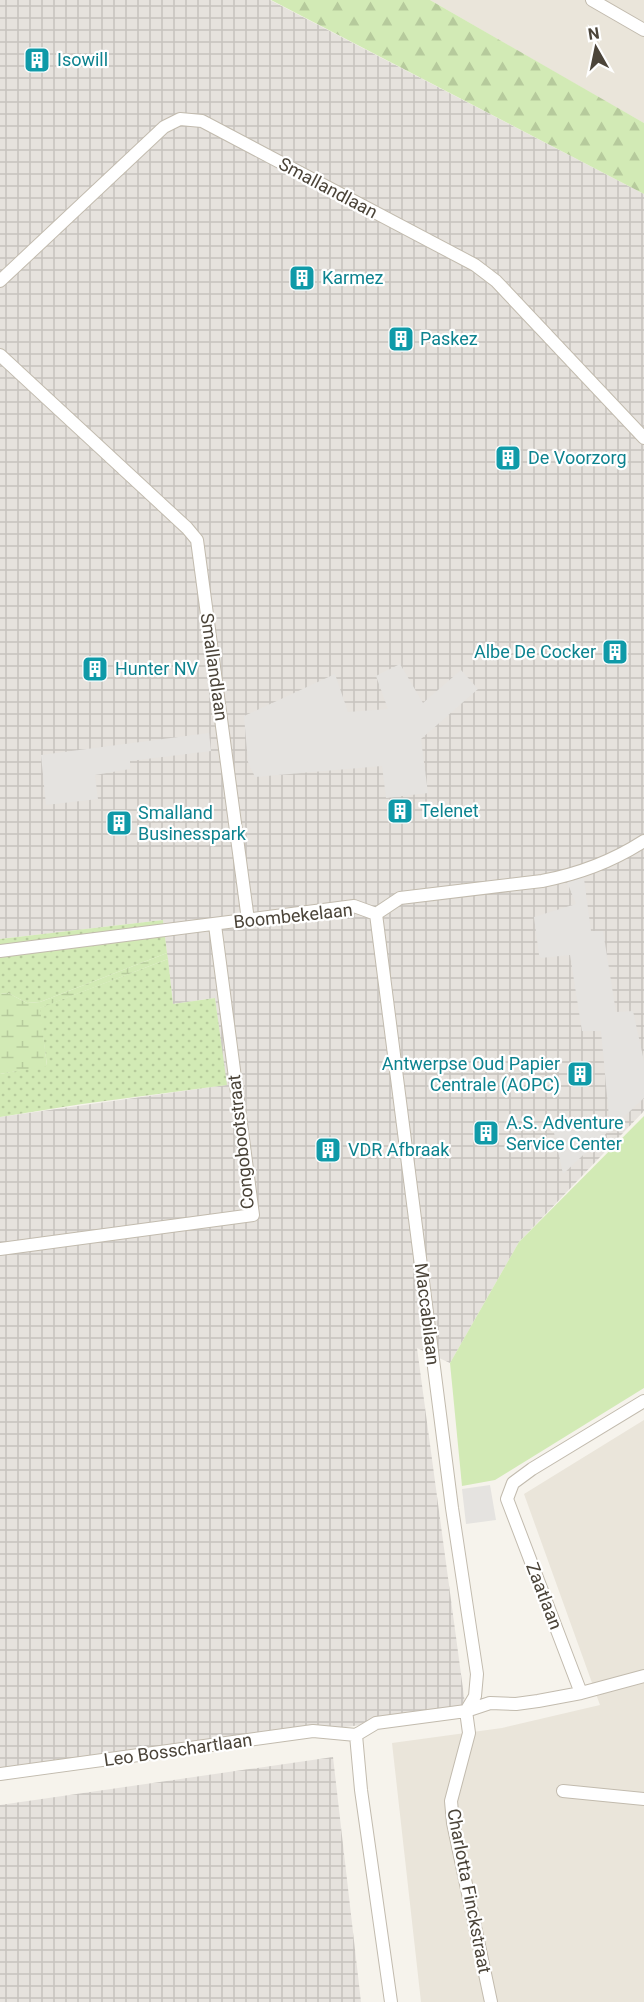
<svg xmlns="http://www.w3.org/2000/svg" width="644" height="2002" font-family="Roboto,sans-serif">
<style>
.residential{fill:#eae5da}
.industrial{fill:url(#industrial-grid)}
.grass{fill:url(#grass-dots)}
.forest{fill:url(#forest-firs)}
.wetland{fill:url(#wetland-marsh)}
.pitch{fill:#d2eab5}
.parking{fill:#e5e3e0}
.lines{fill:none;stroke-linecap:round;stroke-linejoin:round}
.minor-casing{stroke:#c2bbae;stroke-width:14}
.minor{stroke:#fff;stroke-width:12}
.labels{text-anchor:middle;stroke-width:4.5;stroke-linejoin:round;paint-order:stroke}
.culture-label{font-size:18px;fill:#0d838f;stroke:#fff;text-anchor:start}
.street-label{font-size:18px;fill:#4b4439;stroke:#fff}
</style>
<defs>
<pattern id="industrial-grid" width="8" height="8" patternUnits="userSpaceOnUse" patternTransform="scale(1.5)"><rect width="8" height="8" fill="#e6e2dd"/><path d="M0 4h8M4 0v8" fill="none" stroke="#c7c3be"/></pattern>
<pattern id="grass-dots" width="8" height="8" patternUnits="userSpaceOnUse" patternTransform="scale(1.5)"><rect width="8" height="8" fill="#d2eab5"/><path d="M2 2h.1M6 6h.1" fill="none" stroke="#b6ca9c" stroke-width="1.8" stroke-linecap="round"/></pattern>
<pattern id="forest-firs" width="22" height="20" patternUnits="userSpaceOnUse" patternTransform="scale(1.5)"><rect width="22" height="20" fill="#d2eab5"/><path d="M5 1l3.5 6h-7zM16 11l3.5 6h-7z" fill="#b6ca9c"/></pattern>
<pattern id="wetland-marsh" width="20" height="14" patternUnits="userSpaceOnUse" patternTransform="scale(1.5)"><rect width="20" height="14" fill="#d2eab5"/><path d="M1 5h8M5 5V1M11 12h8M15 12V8" fill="none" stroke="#b6ca9c"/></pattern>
</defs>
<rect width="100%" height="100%" fill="#f6f3ec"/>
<path class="residential" d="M430,0H644V123L612,105Z
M644,1420V2002H421L392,1743L502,1728L600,1705L524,1494Z"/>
<path class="industrial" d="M0,0H270L644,194V1111L519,1242L450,1363L417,1348L466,1711L0,1773V1117L226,1085L215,998L173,1004L163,920L0,939Z
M333,1757L361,2002H0V1805Z"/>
<path class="grass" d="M163,920L167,953L40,1002L27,1003L8,993L0,994V939Z
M168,959L173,1004L215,998L227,1085L82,1104L0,1117V1074L47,1065L39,1008Z"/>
<path class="forest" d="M271,0H430L644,123V194Z"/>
<path class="wetland" d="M167,953L168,959L40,1008L47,1066L0,1074V994L8,993L27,1003L40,1002Z"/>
<path class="pitch" d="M644,1116V1388L495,1480L462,1486L450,1363L519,1242Z"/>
<path class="parking" d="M400,664L423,703L461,670L478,689L421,739L428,793L386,798L382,766L255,777L248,762L244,716L335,674L348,712L388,709L376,676Z
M209,733L211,751L130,761V769L95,775L98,799L46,805L41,755Z
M583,871L591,931H603L616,1012L633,1011L644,1061V1098L563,1174L553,1128L563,1123L609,1117L601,1031H582L570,955L541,958L539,955L534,917L576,904L565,877Z
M490,1485L496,1520L466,1524L462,1489Z"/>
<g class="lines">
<g class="minor-casing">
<path id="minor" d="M592,0L644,30
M0,281L164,127L180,119L202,121L475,265L496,281L644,438
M0,355L187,528L197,540L248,920
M376,914L452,1508L477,1674L475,1696L466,1711
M376,914L400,898L542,881C579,874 613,861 644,841
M0,951L354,906L376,914
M0,1249L253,1215L215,925
M581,1693L507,1499L513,1483L532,1469L644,1401
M466,1711L469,1733L451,1801L453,1823L491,2002
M356,1735L361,1790L391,2002
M0,1774L313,1731L356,1735L376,1723L466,1711L490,1703L516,1704L538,1701L581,1693L644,1676
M563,1791L644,1799"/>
</g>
<use href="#minor" class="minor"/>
</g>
<defs>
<g id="building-square" transform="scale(1.35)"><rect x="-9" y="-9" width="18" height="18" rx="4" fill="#0f9aa8" stroke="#fff"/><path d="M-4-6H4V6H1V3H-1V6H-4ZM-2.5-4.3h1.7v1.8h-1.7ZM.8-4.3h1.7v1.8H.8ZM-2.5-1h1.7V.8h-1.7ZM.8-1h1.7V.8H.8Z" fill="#fff"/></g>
</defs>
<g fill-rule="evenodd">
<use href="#building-square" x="37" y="60"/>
<use href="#building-square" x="302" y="278"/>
<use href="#building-square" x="401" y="339"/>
<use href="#building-square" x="508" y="458"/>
<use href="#building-square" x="615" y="652"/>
<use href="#building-square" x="95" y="669"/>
<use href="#building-square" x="400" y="811"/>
<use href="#building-square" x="119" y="823"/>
<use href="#building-square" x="580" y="1074"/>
<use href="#building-square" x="486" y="1133"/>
<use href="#building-square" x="328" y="1150"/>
</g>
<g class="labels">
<g class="culture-label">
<text x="57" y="66">Isowill</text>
<text x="322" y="284">Karmez</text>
<text x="420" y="345">Paskez</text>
<text x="528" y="464">De Voorzorg</text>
<text x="596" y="658" text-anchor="end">Albe De Cocker</text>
<text x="115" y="675">Hunter NV</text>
<text x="420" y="817">Telenet</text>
<text x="138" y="819">Smalland<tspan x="138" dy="21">Businesspark</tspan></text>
<text x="560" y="1070" text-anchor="end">Antwerpse Oud Papier<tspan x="560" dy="21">Centrale (AOPC)</tspan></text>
<text x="506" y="1129">A.S. Adventure<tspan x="506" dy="21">Service Center</tspan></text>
<text x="348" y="1156">VDR Afbraak</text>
</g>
<g class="street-label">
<text transform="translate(328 188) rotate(28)" y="6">Smallandlaan</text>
<text transform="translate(214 667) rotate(82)" y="6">Smallandlaan</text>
<text transform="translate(293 916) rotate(-6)" y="6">Boombekelaan</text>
<text transform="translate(241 1142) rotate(-96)" y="6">Congobootstraat</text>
<text transform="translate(427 1314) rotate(83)" y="6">Maccabilaan</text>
<text transform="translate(544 1596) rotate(69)" y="6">Zaatlaan</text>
<text transform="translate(178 1750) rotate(-8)" y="6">Leo Bosschartlaan</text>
<text transform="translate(469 1891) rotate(79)" y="6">Charlotta Finckstraat</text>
</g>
</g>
<g transform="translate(596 48) rotate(351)" stroke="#ffffff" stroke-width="4.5" paint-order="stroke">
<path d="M0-4.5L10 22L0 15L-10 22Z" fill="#4b4439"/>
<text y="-9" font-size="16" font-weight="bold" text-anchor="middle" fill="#4b4439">N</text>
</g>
</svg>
